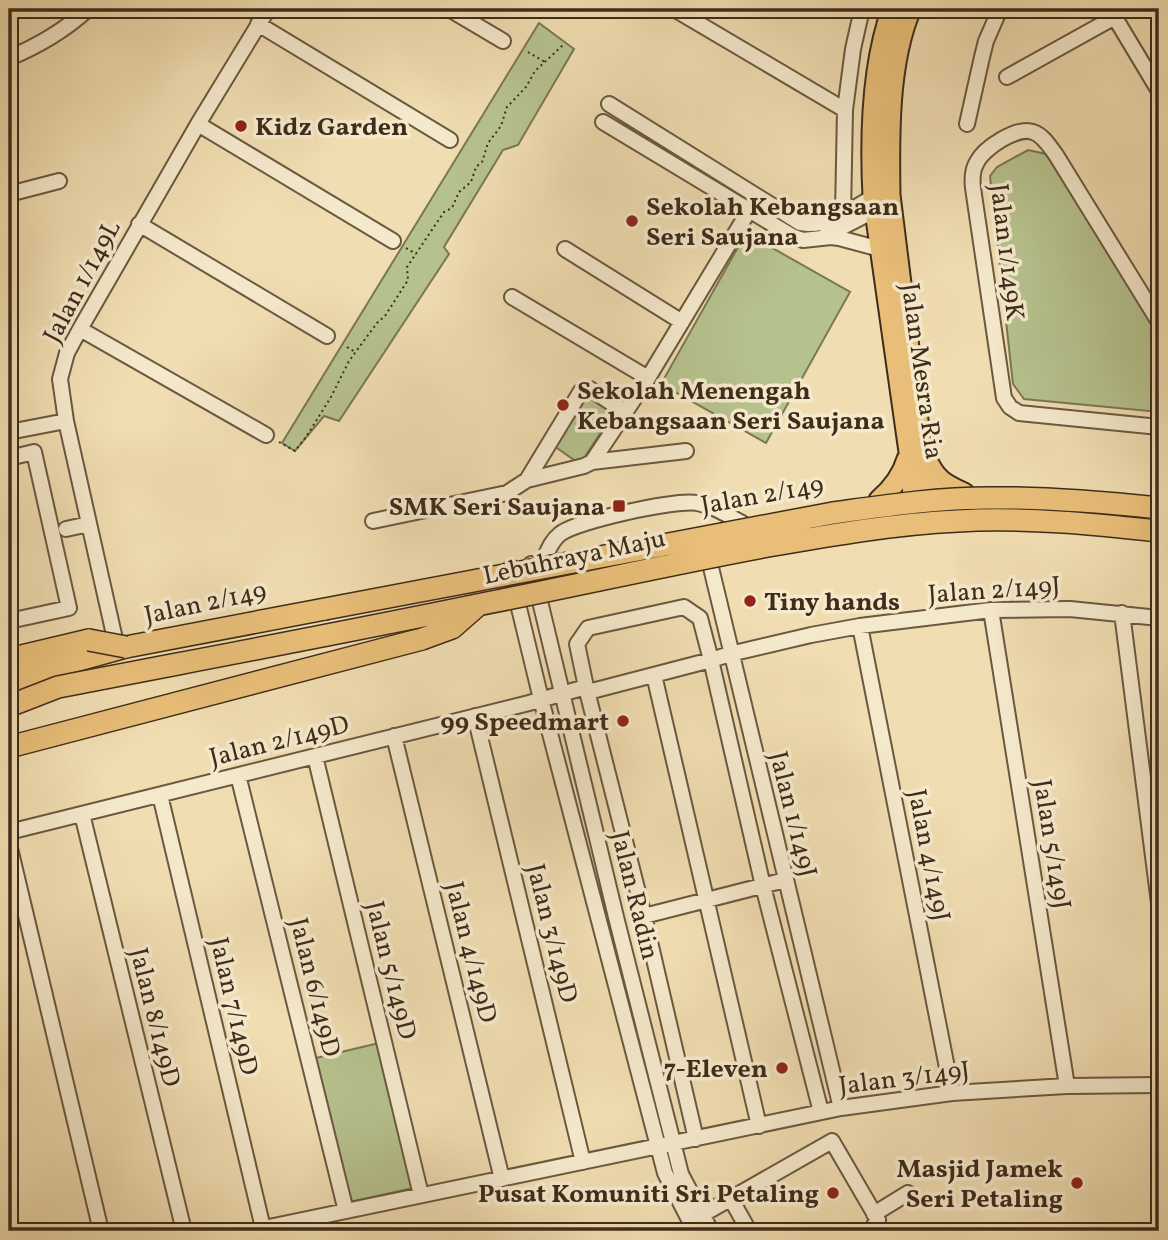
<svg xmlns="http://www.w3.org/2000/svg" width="1168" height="1240" font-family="Vollkorn,serif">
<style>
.green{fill:#b6c28e;stroke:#7a7754;stroke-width:2}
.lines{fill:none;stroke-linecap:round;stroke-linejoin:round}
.minor-casing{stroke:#6b5840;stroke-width:18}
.major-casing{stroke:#3f2c1b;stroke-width:23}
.highway-casing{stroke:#3f2c1b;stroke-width:24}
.path{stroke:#3f2c1b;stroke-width:2;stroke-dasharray:2 3.5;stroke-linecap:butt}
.minor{stroke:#f5e9cc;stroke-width:14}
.major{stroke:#e8be78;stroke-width:19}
.highway{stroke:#e8be78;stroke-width:21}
.highway-bridge-casing{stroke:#3f2c1b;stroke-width:24;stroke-linecap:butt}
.highway-bridge{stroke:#e8be78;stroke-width:21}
.poi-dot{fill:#8f2418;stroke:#f5e9cc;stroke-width:2.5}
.labels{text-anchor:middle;stroke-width:7;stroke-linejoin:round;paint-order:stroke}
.poi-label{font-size:26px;font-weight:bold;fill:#3f2c1b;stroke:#f5e9cc;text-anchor:end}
.street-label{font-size:26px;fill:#3f2c1b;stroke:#f5e9cc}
</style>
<rect width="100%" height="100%" fill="#f0ddb1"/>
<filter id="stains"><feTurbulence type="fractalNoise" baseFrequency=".00286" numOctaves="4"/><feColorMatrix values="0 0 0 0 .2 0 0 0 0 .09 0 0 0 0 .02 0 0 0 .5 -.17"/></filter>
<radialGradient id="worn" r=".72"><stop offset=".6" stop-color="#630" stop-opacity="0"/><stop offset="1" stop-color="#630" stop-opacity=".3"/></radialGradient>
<path class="green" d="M539,23L574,49L518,145L503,150L444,247L449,254L339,421L324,416L295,451L282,443Z
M1028,150L1046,154L1159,333V412L1024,399L1013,384L990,176L997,167Z
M746,233L850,292L766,443L661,384Z
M589,393L615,411L580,464L554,446Z
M379,1043L413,1188L350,1202L316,1058Z"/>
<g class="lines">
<g class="minor-casing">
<path id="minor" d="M449,9L503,41
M674,9L845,110
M1111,11L1159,91
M258,24L450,140
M9,58C38,46 65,30 88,9
M1007,77L1115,17
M609,104L800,223C826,229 852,209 873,197
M603,122L792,236L803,240L831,237L839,238L880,249H889
M198,124L393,241
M967,124L982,57L986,41L1000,9
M9,194L59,181
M843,214L845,110L853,49L862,9
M139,224L327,336
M823,237L864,216L875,207
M565,249L682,322
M512,297L648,378
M1159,322L1056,155C1050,147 1043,135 1033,132C1017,126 984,148 977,162C972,170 972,179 973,188L1004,398L1010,407L1019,413L1159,427
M80,329L266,435
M9,432L66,421
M9,458L34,452L69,608L9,621
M592,462L686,451
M527,480L581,391L590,389L625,412
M373,521L507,493L527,480L584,466L592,462L648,378L750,209
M66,529L89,524
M707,551L841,1108
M543,561C548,551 551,541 560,534C576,521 677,499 697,503C714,506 727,515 742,523
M531,564L617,921L681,1174L711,1231
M511,567L518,604L541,699L665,1173L695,1231
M991,610L1067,1086
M1122,613L1159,903
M860,626L952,1093
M117,648L66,421L60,379L67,353L80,329L198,124L268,9
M654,675L759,1126
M588,692L711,660L730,654L811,635L860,626L991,610L1070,609L1159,618
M475,716L583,1162
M394,736L502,1179
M315,756L421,1195
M238,775L346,1211
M160,795L263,1228
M82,814L184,1231
M9,832L529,703L586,687
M9,844L101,1231
M644,916L785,880
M696,1139L644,916L586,687L577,644L588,628L684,607L700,618L711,660L763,886L821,1112
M731,1199L749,1231
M874,1214L908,1193
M702,1215L832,1141L878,1220L870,1231
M250,1231L841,1108L952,1093L1067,1086L1159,1085"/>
</g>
<g class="major-casing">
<path id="major" d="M892,9C872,64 870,138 873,197L909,452L915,518
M911,9C888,62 889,137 890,195L930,517
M926,457C935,479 944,484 964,493
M879,500C893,488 902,476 907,459
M9,671L45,662"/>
</g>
<g class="highway-casing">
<path id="highway" d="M9,659L89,640
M9,683L50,668L126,647L325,609
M9,747L422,639"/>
</g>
<path class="path" d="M528,52L545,62
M406,248L416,254
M347,347L355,352
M279,442L295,451L306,437L331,397L349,361L377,323L385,316L408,280L407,267L444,212L452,208L459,192L471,182L476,167L482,162L488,143L501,126L507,107L526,87L535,71L563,45"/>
<use href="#minor" class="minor"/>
<use href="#major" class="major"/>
<use href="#highway" class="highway"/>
<g class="highway-bridge-casing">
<path id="highway-bridge" d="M325,609L833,513C884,506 936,498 988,498C1045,497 1102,502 1159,508
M422,639L452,628L476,607
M89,640L126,647
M9,706L58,687C197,660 337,634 477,605C574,586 671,564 768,546C831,535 894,524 958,521C1025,517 1092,524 1159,531"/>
</g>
<use href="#highway-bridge" class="highway-bridge"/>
</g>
<g class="poi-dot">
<circle cx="241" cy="126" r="7"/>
<circle cx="632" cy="221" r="7"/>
<circle cx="563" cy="405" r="7"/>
<rect x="612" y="499" width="14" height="14" rx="3.5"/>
<circle cx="750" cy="601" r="7"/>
<circle cx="623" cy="721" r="7"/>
<circle cx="782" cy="1068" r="7"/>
<circle cx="1077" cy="1183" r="7"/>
<circle cx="833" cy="1193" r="7"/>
</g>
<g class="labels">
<g class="poi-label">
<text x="255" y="135" text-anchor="start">Kidz Garden</text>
<text x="646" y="215" text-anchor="start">Sekolah Kebangsaan<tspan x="646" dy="30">Seri Saujana</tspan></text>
<text x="577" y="399" text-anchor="start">Sekolah Menengah<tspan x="577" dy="30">Kebangsaan Seri Saujana</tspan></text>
<text x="605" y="515">SMK Seri Saujana</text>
<text x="764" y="610" text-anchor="start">Tiny hands</text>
<text x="609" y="730">99 Speedmart</text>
<text x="768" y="1077">7-Eleven</text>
<text x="1063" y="1177">Masjid Jamek<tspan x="1063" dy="30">Seri Petaling</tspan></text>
<text x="819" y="1202">Pusat Komuniti Sri Petaling</text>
</g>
<g class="street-label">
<text transform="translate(1008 252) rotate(83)" y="9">Jalan 1/149K</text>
<text transform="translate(81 281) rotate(-62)" y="9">Jalan 1/149L</text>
<text transform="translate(923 371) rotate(82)" y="9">Jalan Mesra Ria</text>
<text transform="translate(762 494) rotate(-10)" y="9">Jalan 2/149</text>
<text transform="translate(574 556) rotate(-12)" y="9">Lebuhraya Maju</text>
<text transform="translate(994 589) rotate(-4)" y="9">Jalan 2/149J</text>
<text transform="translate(205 602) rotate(-12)" y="9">Jalan 2/149</text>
<text transform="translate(279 740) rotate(-14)" y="9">Jalan 2/149D</text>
<text transform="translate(794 814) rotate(76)" y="9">Jalan 1/149J</text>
<text transform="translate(1053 844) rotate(81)" y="9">Jalan 5/149J</text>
<text transform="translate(930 855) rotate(79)" y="9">Jalan 4/149J</text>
<text transform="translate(636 895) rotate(76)" y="9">Jalan Radin</text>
<text transform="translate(553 933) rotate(76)" y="9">Jalan 3/149D</text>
<text transform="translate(472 952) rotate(76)" y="9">Jalan 4/149D</text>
<text transform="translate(392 970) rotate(76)" y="9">Jalan 5/149D</text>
<text transform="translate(316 987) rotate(76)" y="9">Jalan 6/149D</text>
<text transform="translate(235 1006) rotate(77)" y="9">Jalan 7/149D</text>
<text transform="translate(156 1017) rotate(76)" y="9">Jalan 8/149D</text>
<text transform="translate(904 1077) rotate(-7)" y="9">Jalan 3/149J</text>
</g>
</g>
<rect width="1168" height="1240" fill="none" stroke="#f0ddb1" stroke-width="35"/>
<rect x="10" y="10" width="1147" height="1219" fill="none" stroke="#3f2c1b" stroke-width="3.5"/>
<rect x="18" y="18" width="1133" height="1205" fill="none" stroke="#3f2c1b" stroke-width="2"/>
<rect width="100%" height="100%" filter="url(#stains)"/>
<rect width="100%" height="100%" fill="url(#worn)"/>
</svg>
